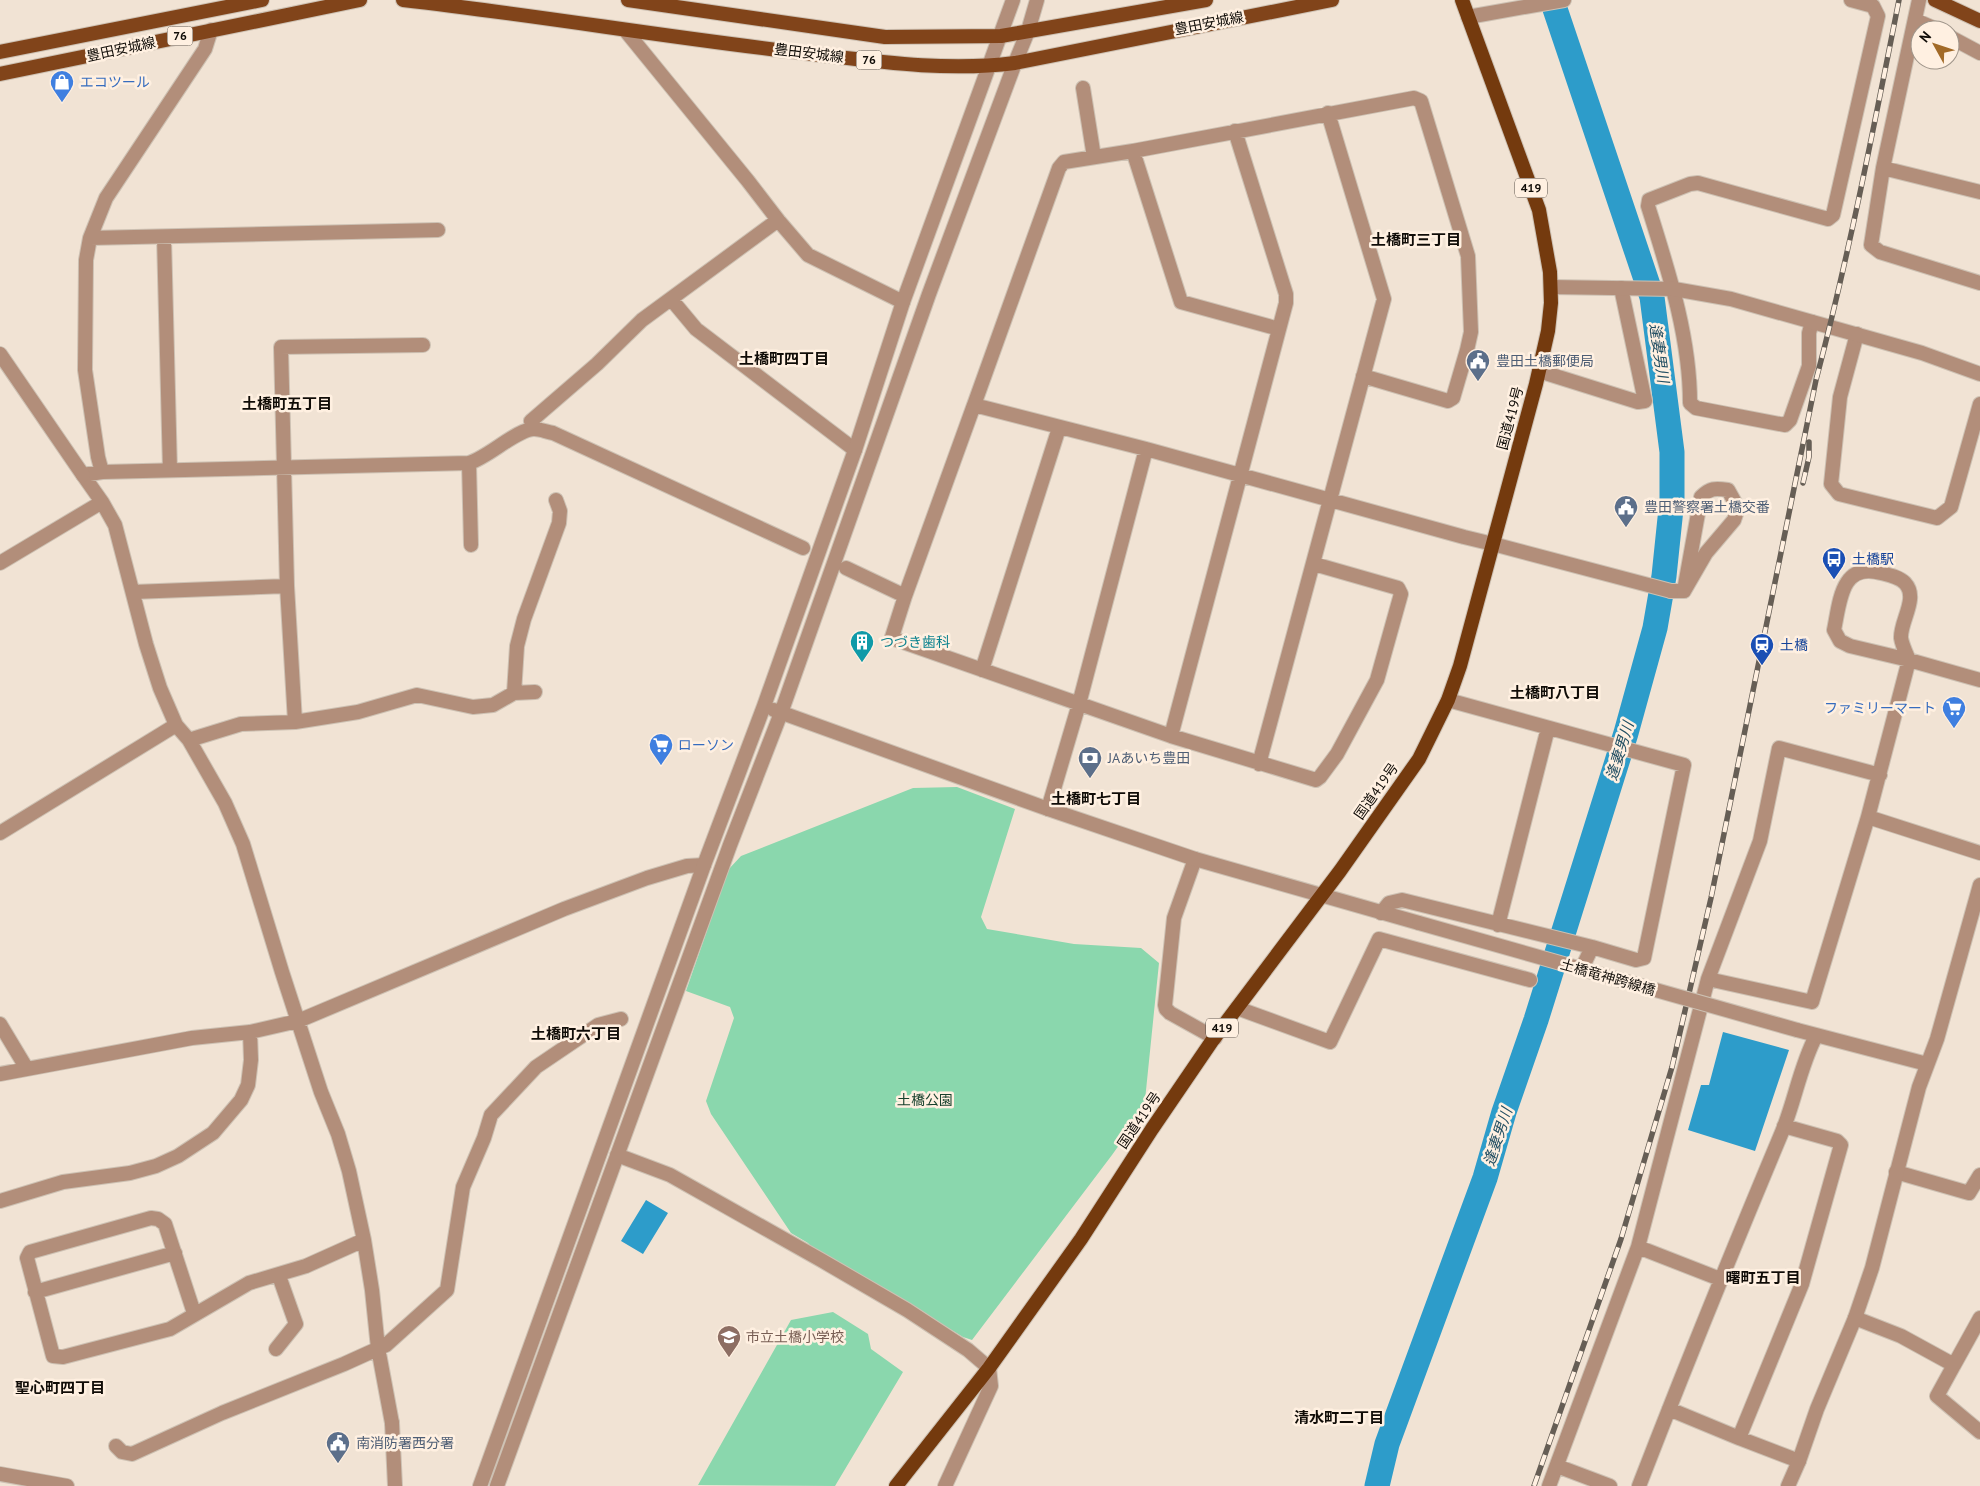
<svg xmlns="http://www.w3.org/2000/svg" width="1980" height="1486" font-family="'PT Sans','Noto Sans JP',sans-serif">
<style>
.green{fill:#8ad7ad}
.water{fill:#2d9cca}
.lines{fill:none;stroke-linecap:round;stroke-linejoin:round}
.river{stroke:#2d9cca;stroke-width:25}
.minor-casing{stroke:#cdc1b3;stroke-width:16}
.tertiary-casing{stroke:#cdc1b3;stroke-width:16}
.primary-casing{stroke:#cdc1b3;stroke-width:16}
.trunk-casing{stroke:#cdc1b3;stroke-width:16}
.minor{stroke:#b28e7a;stroke-width:14}
.tertiary{stroke:#b28e7a;stroke-width:14}
.primary{stroke:#81441a;stroke-width:14}
.trunk{stroke:#743a0e;stroke-width:14}
.rail-casing{stroke:#665e55;stroke-width:5.5}
.rail{stroke:#fff0e1;stroke-width:4;stroke-dasharray:11;stroke-linecap:butt}
.tertiary-bridge-casing{stroke:#cdc1b3;stroke-width:16;stroke-linecap:butt}
.tertiary-bridge{stroke:#b28e7a;stroke-width:14}
.labels{text-anchor:middle;stroke-width:5;stroke-linejoin:round;paint-order:stroke}
.shield{fill:#fff0e1;stroke:#585048;stroke-width:1}
.shield-label{font-size:12px;font-weight:bold;fill:#100c07}
.street-label{font-size:14px;fill:#100c07;stroke:#fff0e1}
.shop-label{font-size:14px;fill:#366cbe;stroke:#fff0e1;text-anchor:start}
.service-label{font-size:14px;fill:#4e5e75;stroke:#fff0e1;text-anchor:start}
.transit-label{font-size:14px;fill:#164399;stroke:#fff0e1;text-anchor:start}
.culture-label{font-size:14px;fill:#0d838f;stroke:#fff0e1;text-anchor:start}
.park-label{font-size:14px;fill:#17402c;stroke:#fff0e1}
.education-label{font-size:14px;fill:#785e54;stroke:#fff0e1;text-anchor:start}
.neighbourhood-label{font-size:15px;font-weight:bold;fill:#100c07;stroke:#fff0e1}
.water-label{font-size:15px;font-style:italic;fill:#224e62;stroke:#fff0e1}
</style>
<rect width="100%" height="100%" fill="#f1e3d4"/>
<path class="green" d="M957,787L1015,809L981,917L987,929L1074,944L1141,948L1159,963L1144,1110L1112,1155L972,1340L963,1337L841,1263L821,1260L808,1243L791,1233L711,1114L706,1101L734,1018L730,1007L686,991L728,870L741,856L913,788Z
M833,1312L868,1334L871,1349L903,1372L835,1486L698,1485L791,1320Z"/>
<path class="water" d="M1723,1032L1789,1050L1755,1151L1688,1130L1701,1085H1709Z
M646,1200L668,1213L643,1254L621,1241Z"/>
<g class="lines">
<path class="river" d="M1377,1486L1387,1444L1485,1178L1504,1112L1536,1020L1626,733L1655,628L1664,576L1672,499V452L1652,297L1552,0"/>
<g class="minor-casing">
<path id="minor" d="M1919,0L1883,168L1871,245L1880,252L1980,283
M1468,17L1564,0
M1915,20L1938,30
M1950,37L1980,53
M1083,88L1094,157
M1883,168L1980,192
M778,220L808,255L903,302
M164,237L170,470
M90,238L438,230
M671,299L696,329L855,450
M1812,322L1809,333V366L1790,420L1785,425L1696,408L1690,403C1690,336 1668,270 1648,206L1649,200L1690,184L1698,183L1828,219L1833,215L1878,16L1873,6L1851,0
M1279,329L1181,302L1133,151L1414,98L1421,101L1468,256L1471,332L1467,350L1453,398L1448,401L1363,376
M1857,334L1840,397L1831,484L1839,494L1937,518L1951,507L1980,404
M1539,371L1638,402L1645,401L1621,288
M974,405L1059,168L1064,162L1133,151
M535,429L531,421L597,364L642,320L778,220L748,181L625,30
M469,463L471,545
M102,472L98,457L85,370L86,260L90,238L106,198L205,49L211,30
M0,563L102,502
M846,568L905,596L974,405L1146,449L1464,537L1493,544
M1671,591H1684L1701,497C1710,488 1715,488 1728,490L1738,508L1734,520L1706,553L1684,591
M133,592L287,586L281,347L423,345
M905,596L892,637L897,640L1171,736L1316,780L1320,777L1337,754L1377,680L1401,594L1398,588L1314,564
M982,670L1059,428
M514,693L517,646L524,619L559,523L560,511L556,500
M1448,700L1684,765L1644,958L1636,960L1592,947L1584,964
M295,722L358,712L417,695L473,707L493,705L514,693L535,692
M1171,736L1286,303V294L1235,131
M189,740L241,724L295,722L287,586
M1259,764L1384,299L1328,113
M1048,809L1079,704L1146,449
M1868,817L1980,853
M0,833L176,725
M1195,859L1174,918L1165,1005L1166,1009L1170,1013L1215,1038
M1381,913L1389,903L1402,900L1592,947
M1498,925L1548,728
M1708,979L1812,1002L1868,817L1909,660C1906,653 1902,645 1901,638C1900,621 1919,598 1905,583C1899,577 1889,575 1881,573C1841,562 1840,601 1834,630L1840,641L1850,646L1909,660L1980,680
M1237,1008L1330,1042L1379,939L1530,980
M0,1024L27,1069
M0,1074L192,1038L250,1032L298,1021L564,909L647,878L687,866L704,865
M1784,1126L1837,1141L1841,1145L1802,1284L1739,1438L1799,1461
M1896,1172L1969,1193L1980,1175
M0,1201L63,1182L130,1173L156,1166L178,1156L213,1133L241,1100L248,1085L251,1060L250,1032
M1638,1247L1720,1279
M35,1292L175,1253
M194,1313L165,1224L158,1219L151,1218L30,1252L27,1258L53,1356L63,1357L170,1329L249,1283L306,1266L364,1240
M1855,1318L1901,1336L1954,1365L1980,1318
M276,1349L296,1324L279,1276
M1954,1365L1937,1396L1980,1432
M1669,1409L1739,1438
M392,1423L378,1348L372,1290L364,1240L349,1171L338,1134L321,1092L282,972L243,844L225,803L189,740L176,725L160,688L146,644L115,525L102,502L83,475L102,472L469,463C489,457 517,429 534,429C540,429 547,432 553,433L803,548
M116,1446L122,1452L132,1454L222,1413L344,1364L386,1345L447,1290L463,1187L484,1138L491,1115L536,1067L598,1025L621,1019
M1557,1466L1610,1486
M0,1474L67,1486
M945,1486L991,1386L989,1368
M1549,1486L1638,1247L1708,979L1760,841L1779,748L1880,775
M1639,1486C1685,1367 1733,1249 1782,1132C1795,1101 1800,1066 1816,1036"/>
</g>
<g class="tertiary-casing">
<path id="tertiary" d="M1551,287L1674,289L1731,299L1922,353L1980,374
M0,354L83,475
M1493,544L1671,591
M774,710L1048,809L1195,859L1419,923
M1797,1030L1927,1064
M617,1155L670,1175L821,1260L907,1310L968,1350L989,1368
M392,1423L395,1486
M480,1486L704,865L764,706L855,450L903,302L1013,0
M497,1486L730,845L781,713L929,294L1015,63L1028,31L1037,0
M1788,1486L1799,1461L1817,1409L1855,1318L1872,1268L1919,1087L1937,1039L1980,885"/>
</g>
<g class="primary-casing">
<path id="primary" d="M403,0C537,15 670,38 804,53C873,61 945,72 1015,63L1332,0
M628,0L885,37L1001,36L1206,0
M1935,0L1980,21
M0,52L262,0
M0,74L360,0"/>
</g>
<g class="trunk-casing">
<path id="trunk" d="M896,1486L989,1368L1081,1239L1152,1129L1212,1041L1340,871L1419,759L1448,700L1460,666L1536,384L1548,331L1551,303L1550,272L1539,210L1462,0"/>
</g>
<use href="#minor" class="minor"/>
<use href="#tertiary" class="tertiary"/>
<use href="#primary" class="primary"/>
<use href="#trunk" class="trunk"/>
<g class="rail-casing">
<path id="rail" d="M1803,483L1809,457V442
M1534,1486L1621,1239L1672,1067L1711,898L1816,380C1849,255 1874,126 1899,0"/>
</g>
<use href="#rail" class="rail"/>
<g class="tertiary-bridge-casing">
<path id="tertiary-bridge" d="M1419,923L1797,1030"/>
</g>
<use href="#tertiary-bridge" class="tertiary-bridge"/>
</g>
<defs>
<g id="shop-pin" transform="scale(1.25)"><path d="M0 17L-7.5 6A9.5 9.5 0 1 1 7.5 6Z" fill="#3f7fe0" stroke="#fff0e1"/><path d="M-5-2.5h2.3a2.7 3.5 0 0 1 5.4 0H5L5.5 6h-11ZM-1.5-2.5h3a1.5 2.3 0 0 0-3 0Z" fill="#fff"/></g>
<g id="civic-pin" transform="scale(1.25)"><path d="M0 17L-7.5 6A9.5 9.5 0 1 1 7.5 6Z" fill="#5c6f8a" stroke="#fff0e1"/><path d="M-.6-6.5H3V-4.5H.6V-3L4-1V1h2V6H-6V1h2V-1L-.6-3ZM-1.2 2.5V6h2.4V2.5Z" fill="#fff"/></g>
<g id="bus-pin" transform="scale(1.25)"><path d="M0 17L-7.5 6A9.5 9.5 0 1 1 7.5 6Z" fill="#1a4fb4" stroke="#fff0e1"/><path d="M-5-6H5V4H4V6H2V4H-2V6H-4V4H-5ZM-3.5-4V0h7V-4ZM-3.5 1.2v1.5H-2V1.2ZM2 1.2v1.5H3.5V1.2Z" fill="#fff"/></g>
<g id="building-pin" transform="scale(1.25)"><path d="M0 17L-7.5 6A9.5 9.5 0 1 1 7.5 6Z" fill="#0f9aa8" stroke="#fff0e1"/><path d="M-4-6H4V6H1V3H-1V6H-4ZM-2.5-4.3h1.7v1.8h-1.7ZM.8-4.3h1.7v1.8H.8ZM-2.5-1h1.7V.8h-1.7ZM.8-1h1.7V.8H.8Z" fill="#fff"/></g>
<g id="station-pin" transform="scale(1.25)"><path d="M0 17L-7.5 6A9.5 9.5 0 1 1 7.5 6Z" fill="#1a4fb4" stroke="#fff0e1"/><path d="M-3-6H3Q5-6 5-4V2Q5 4 3 4L4.5 6H3L1.5 4h-3L-3 6H-4.5L-3 4Q-5 4-5 2V-4Q-5-6-3-6ZM-3.5-4v3h7v-3ZM-3.5 1v1.5H-2V1ZM2 1v1.5H3.5V1Z" fill="#fff"/></g>
<g id="supermarket-pin" transform="scale(1.25)"><path d="M0 17L-7.5 6A9.5 9.5 0 1 1 7.5 6Z" fill="#3f7fe0" stroke="#fff0e1"/><path d="M-6-5.5h2.5l.6 2H6L4.5 2H-2.5L-4.4-4H-6ZM-1.5 3.2a1.3 1.3 0 1 0 .1 0ZM3 3.2a1.3 1.3 0 1 0 .1 0Z" fill="#fff"/></g>
<g id="bank-pin" transform="scale(1.25)"><path d="M0 17L-7.5 6A9.5 9.5 0 1 1 7.5 6Z" fill="#5c6f8a" stroke="#fff0e1"/><path d="M-6-4H6V4H-6ZM0-2.3a2.3 2.3 0 1 0 0 4.6a2.3 2.3 0 1 0 0-4.6Z" fill="#fff"/></g>
<g id="school-pin" transform="scale(1.25)"><path d="M0 17L-7.5 6A9.5 9.5 0 1 1 7.5 6Z" fill="#8d6e63" stroke="#fff0e1"/><path d="M0-5L7-2L0 1L-7-2ZM-4 1L0 2.5L4 1V4Q0 6-4 4Z" fill="#fff"/></g>
</defs>
<g fill-rule="evenodd">
<use href="#shop-pin" x="62" y="82"/>
<use href="#civic-pin" x="1478" y="361"/>
<use href="#civic-pin" x="1626" y="507"/>
<use href="#bus-pin" x="1834" y="559"/>
<use href="#building-pin" x="862" y="642"/>
<use href="#station-pin" x="1762" y="645"/>
<use href="#supermarket-pin" x="1954" y="708"/>
<use href="#supermarket-pin" x="661" y="745"/>
<use href="#bank-pin" x="1090" y="758"/>
<use href="#school-pin" x="729" y="1337"/>
<use href="#civic-pin" x="338" y="1443"/>
</g>
<g class="labels">
<g class="shield">
<rect x="167.5" y="26.5" width="25" height="19" rx="4"/>
<rect x="856.5" y="50.5" width="25" height="19" rx="4"/>
<rect x="1515" y="178.5" width="32" height="19" rx="4"/>
<rect x="1206" y="1018.5" width="32" height="19" rx="4"/>
</g>
<g class="shield-label">
<text x="180" y="40">76</text>
<text x="869" y="64">76</text>
<text x="1531" y="192">419</text>
<text x="1222" y="1032">419</text>
</g>
<g class="street-label">
<text transform="translate(1209 23) rotate(-11)" y="5">豊田安城線</text>
<text transform="translate(121 49) rotate(-12)" y="5">豊田安城線</text>
<text transform="translate(809 53) rotate(7)" y="5">豊田安城線</text>
<text transform="translate(1510 418) rotate(-75)" y="5">国道419号</text>
<text transform="translate(1376 791) rotate(-55)" y="5">国道419号</text>
<text transform="translate(1608 977) rotate(16)" y="5">土橋竜神跨線橋</text>
<text transform="translate(1139 1120) rotate(-56)" y="5">国道419号</text>
</g>
<g class="shop-label">
<text x="80" y="87">エコツール</text>
<text x="1936" y="713" text-anchor="end">ファミリーマート</text>
<text x="678" y="750">ローソン</text>
</g>
<g class="service-label">
<text x="1496" y="366">豊田土橋郵便局</text>
<text x="1644" y="512">豊田警察署土橋交番</text>
<text x="1108" y="763">JAあいち豊田</text>
<text x="356" y="1448">南消防署西分署</text>
</g>
<g class="transit-label">
<text x="1852" y="564">土橋駅</text>
<text x="1780" y="650">土橋</text>
</g>
<g class="culture-label">
<text x="880" y="647">つづき歯科</text>
</g>
<g class="park-label">
<text x="925" y="1105">土橋公園</text>
</g>
<g class="education-label">
<text x="746" y="1342">市立土橋小学校</text>
</g>
<g class="neighbourhood-label">
<text x="1416" y="245">土橋町三丁目</text>
<text x="784" y="364">土橋町四丁目</text>
<text x="287" y="409">土橋町五丁目</text>
<text x="1555" y="698">土橋町八丁目</text>
<text x="1096" y="804">土橋町七丁目</text>
<text x="576" y="1039">土橋町六丁目</text>
<text x="1763" y="1283">曙町五丁目</text>
<text x="60" y="1393">聖心町四丁目</text>
<text x="1339" y="1423">清水町二丁目</text>
</g>
<g class="water-label">
<text transform="translate(1659 353) rotate(82)" y="5">逢妻男川</text>
<text transform="translate(1620 751) rotate(-73)" y="5">逢妻男川</text>
<text transform="translate(1498 1137) rotate(-72)" y="5">逢妻男川</text>
</g>
</g>
<g transform="translate(1935 45) rotate(310)"><circle r="24" fill="#fff0e1" stroke="#9f958a"/>
<path d="M0-4L9 19L0 12L-9 19Z" fill="#a26a27"/>
<text y="-8" font-size="14" font-weight="bold" text-anchor="middle" fill="#100c07">N</text>
</g>
</svg>
